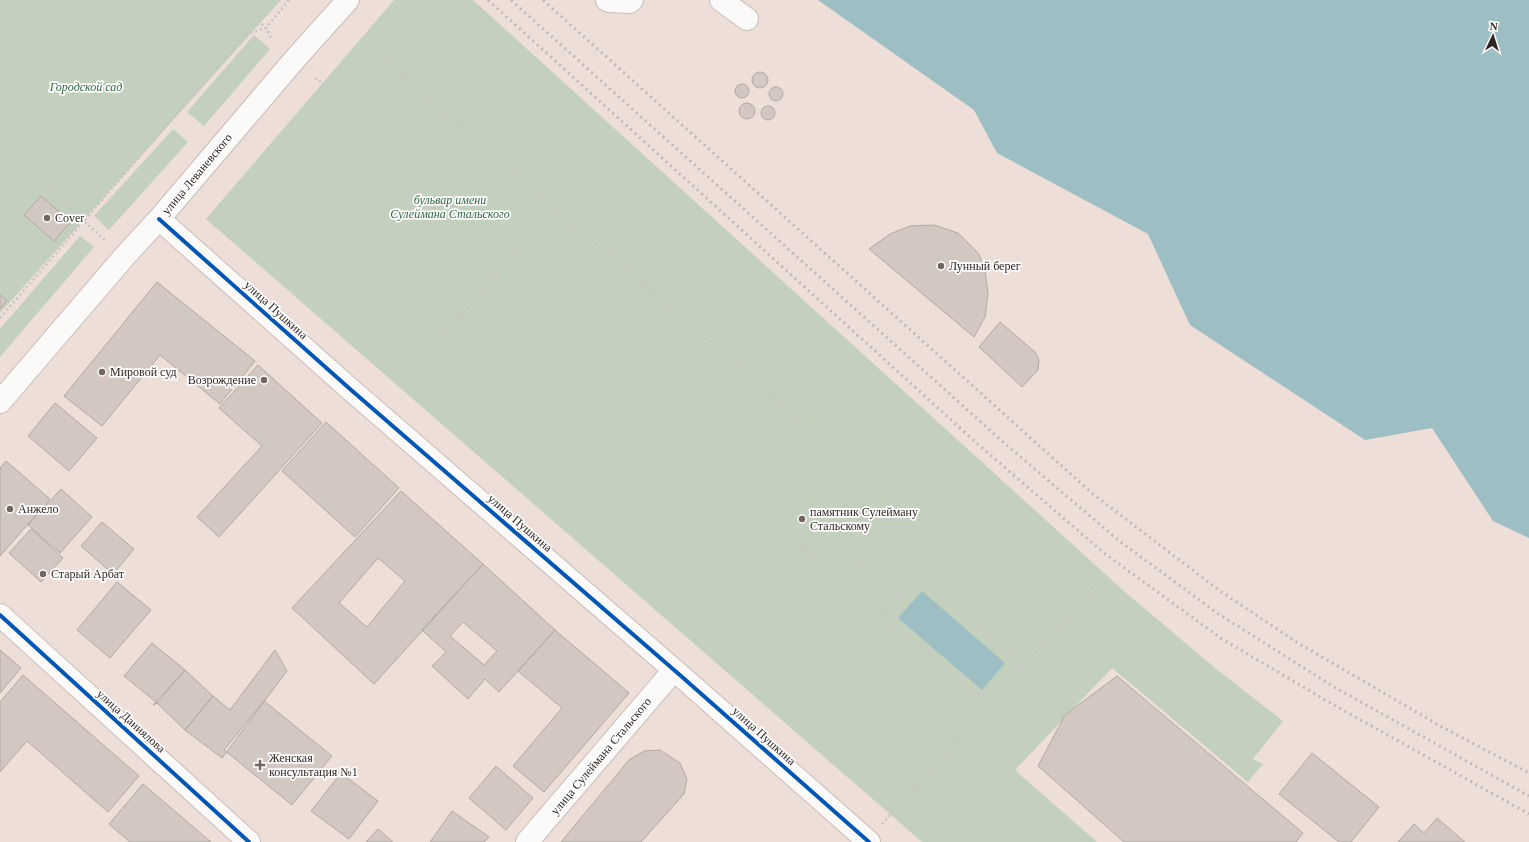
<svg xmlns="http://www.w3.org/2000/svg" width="1529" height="842" font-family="'Times New Roman',serif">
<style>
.green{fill:#c3d0be}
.water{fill:#9dbec3}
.building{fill:#d2c8c1;stroke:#b3a8a2;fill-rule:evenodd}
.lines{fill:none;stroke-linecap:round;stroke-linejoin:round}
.minor-casing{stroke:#c8bdb7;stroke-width:24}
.path{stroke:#c9c3c1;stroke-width:2.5;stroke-dasharray:2 3;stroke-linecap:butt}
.minor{stroke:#fcfaf9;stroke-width:22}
.rail{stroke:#bebab9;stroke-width:3;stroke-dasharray:2 4;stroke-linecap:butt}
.cycleway-casing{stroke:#fff;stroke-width:6}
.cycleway{stroke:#0057b8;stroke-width:4}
.poi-dot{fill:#726661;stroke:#fff;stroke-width:1.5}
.labels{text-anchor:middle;stroke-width:3.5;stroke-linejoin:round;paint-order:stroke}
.park-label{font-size:12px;font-style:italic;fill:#2b6640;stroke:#fff}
.street-label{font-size:12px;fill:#2f2521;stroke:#fff}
.poi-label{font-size:12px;fill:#2f2521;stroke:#fff;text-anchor:start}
</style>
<rect width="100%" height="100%" fill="#edded7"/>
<path class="green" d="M0,0H281L0,313Z
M394,0H473L1125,592L1215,668L1283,721L1253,759L1263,764L1248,782L1112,668L1015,770L1097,842H922L206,219Z
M254,35L270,49L204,126L187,112Z
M173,129L188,142L109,230L94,216Z
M80,236L94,247L0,357V329Z"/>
<path class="water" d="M818,0H1529V538L1493,521L1432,428L1365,440L1190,325L1148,234L997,153L974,110Z
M922,591L1005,663L982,690L898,618Z"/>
<path class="building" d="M752 80a8 8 0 1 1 16 0a8 8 0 1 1-16 0Z
M735 91a7 7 0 1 1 14 0a7 7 0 1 1-14 0Z
M769 94a7 7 0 1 1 14 0a7 7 0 1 1-14 0Z
M739 111a8 8 0 1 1 16 0a8 8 0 1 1-16 0Z
M761 113a7 7 0 1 1 14 0a7 7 0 1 1-14 0Z
M41,196L71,222L54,241L24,215Z
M934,225L958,233L979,254L985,270L988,294L985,317L974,337L869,249L890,234L910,226Z
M157,282L255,361L220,404L160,355L102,426L64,396Z
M0,295L7,300L0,309Z
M1000,322L1035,352L1039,360L1038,370L1022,387L979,347Z
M258,365L322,423L219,537L197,517L262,446L219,408Z
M55,403L97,438L69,471L28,436Z
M326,422L399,488L355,537L282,471Z
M6,461L50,499L0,556V468Z
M61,489L92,517L60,553L28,525Z
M401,491L483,564L374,684L292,608ZM378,558L405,581L367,627L339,603Z
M102,522L134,549L113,574L81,546Z
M31,529L63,558L41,582L9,553Z
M483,564L555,630L499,692L485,679L468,699L432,666L446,652L422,630ZM463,622L497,651L484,665L450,636Z
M117,582L151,610L110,658L77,630Z
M555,630L629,693L544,792L513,766L562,708L518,671Z
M152,643L185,670L157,703L124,676Z
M0,650L21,668L0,693Z
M275,650L287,671L222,758L185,730L213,696L230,710Z
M185,670L213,696L185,730L157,703L153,705Z
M23,675L139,776L108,812L27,741L0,772V702Z
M1117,676L1303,833L1296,842H1124L1038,766L1065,715Z
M264,701L332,756L292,805L224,750Z
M660,750L680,763L687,779L684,794L641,842H561L629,760L644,751Z
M1312,753L1379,807L1351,842H1339L1279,794Z
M496,766L533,798L506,830L469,798Z
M341,773L378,801L349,839L311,811Z
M143,784L211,842H130L109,824Z
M452,811L489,837L484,842H430Z
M1437,818L1465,842H1398L1414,824L1424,833Z
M378,829L393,842H366Z"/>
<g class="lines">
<g class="minor-casing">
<path id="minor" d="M607,0L609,1L629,2L632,0
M721,0L747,19
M159,219L350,389L681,676L869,842
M0,402L124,257L159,219L295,59L348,0
M0,615L249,842
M527,842L674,670"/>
</g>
<path class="path" d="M236,0L266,28L289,0
M373,50L816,434
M315,78L335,92
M0,144L107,242
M0,318L245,35L266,28L271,38
M444,335L515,252
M815,478L860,519L820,562L775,522Z
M839,542L899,595L882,615L989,704
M899,595L919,572L1023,666
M882,824L1098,582"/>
<use href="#minor" class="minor"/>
<path class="rail" d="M488,0L981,447L1104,553L1222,639L1334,705L1529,814
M511,0L1002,441L1118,540L1217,613L1334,687L1529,796
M543,0L1093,494L1220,591L1298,643L1442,727L1529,773"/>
<g class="cycleway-casing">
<path id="cycleway" d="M159,219L350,389L681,676L869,842
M0,615L249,842"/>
</g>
<use href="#cycleway" class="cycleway"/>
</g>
<g class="poi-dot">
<circle cx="47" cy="218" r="4"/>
<circle cx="941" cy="266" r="4"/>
<circle cx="102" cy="372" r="4"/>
<circle cx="264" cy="380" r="4"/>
<circle cx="10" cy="509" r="4"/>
<circle cx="802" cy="519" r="4"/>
<circle cx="43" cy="574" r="4"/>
<path d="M258 759h4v4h4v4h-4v4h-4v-4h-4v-4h4z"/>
</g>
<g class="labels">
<g class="park-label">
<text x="86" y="91">Городской сад</text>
<text x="450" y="204">бульвар имени<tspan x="450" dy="14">Сулеймана Стальского</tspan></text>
</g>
<g class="street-label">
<text transform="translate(197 174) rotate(-50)" y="4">улица Леваневского</text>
<text transform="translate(276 310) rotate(42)" y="4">улица Пушкина</text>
<text transform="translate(520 523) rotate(41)" y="4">улица Пушкина</text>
<text transform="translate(131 721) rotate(42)" y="4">улица Даниялова</text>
<text transform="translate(764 736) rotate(42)" y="4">улица Пушкина</text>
<text transform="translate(601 756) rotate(-50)" y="4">улица Сулеймана Стальского</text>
</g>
<g class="poi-label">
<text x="55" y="222">Cover</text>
<text x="949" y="270">Лунный берег</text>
<text x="110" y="376">Мировой суд</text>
<text x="256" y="384" text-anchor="end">Возрождение</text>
<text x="18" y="513">Анжело</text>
<text x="810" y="516">памятник Сулейману<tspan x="810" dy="14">Стальскому</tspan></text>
<text x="51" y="578">Старый Арбат</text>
<text x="269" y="762">Женская<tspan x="269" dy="14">консультация №1</tspan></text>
</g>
</g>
<g transform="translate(1493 36) rotate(4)" stroke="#ffffff" stroke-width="3" paint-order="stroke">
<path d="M0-3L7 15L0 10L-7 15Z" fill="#2f2521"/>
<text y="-6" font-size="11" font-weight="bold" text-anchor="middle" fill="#2f2521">N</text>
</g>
</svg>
